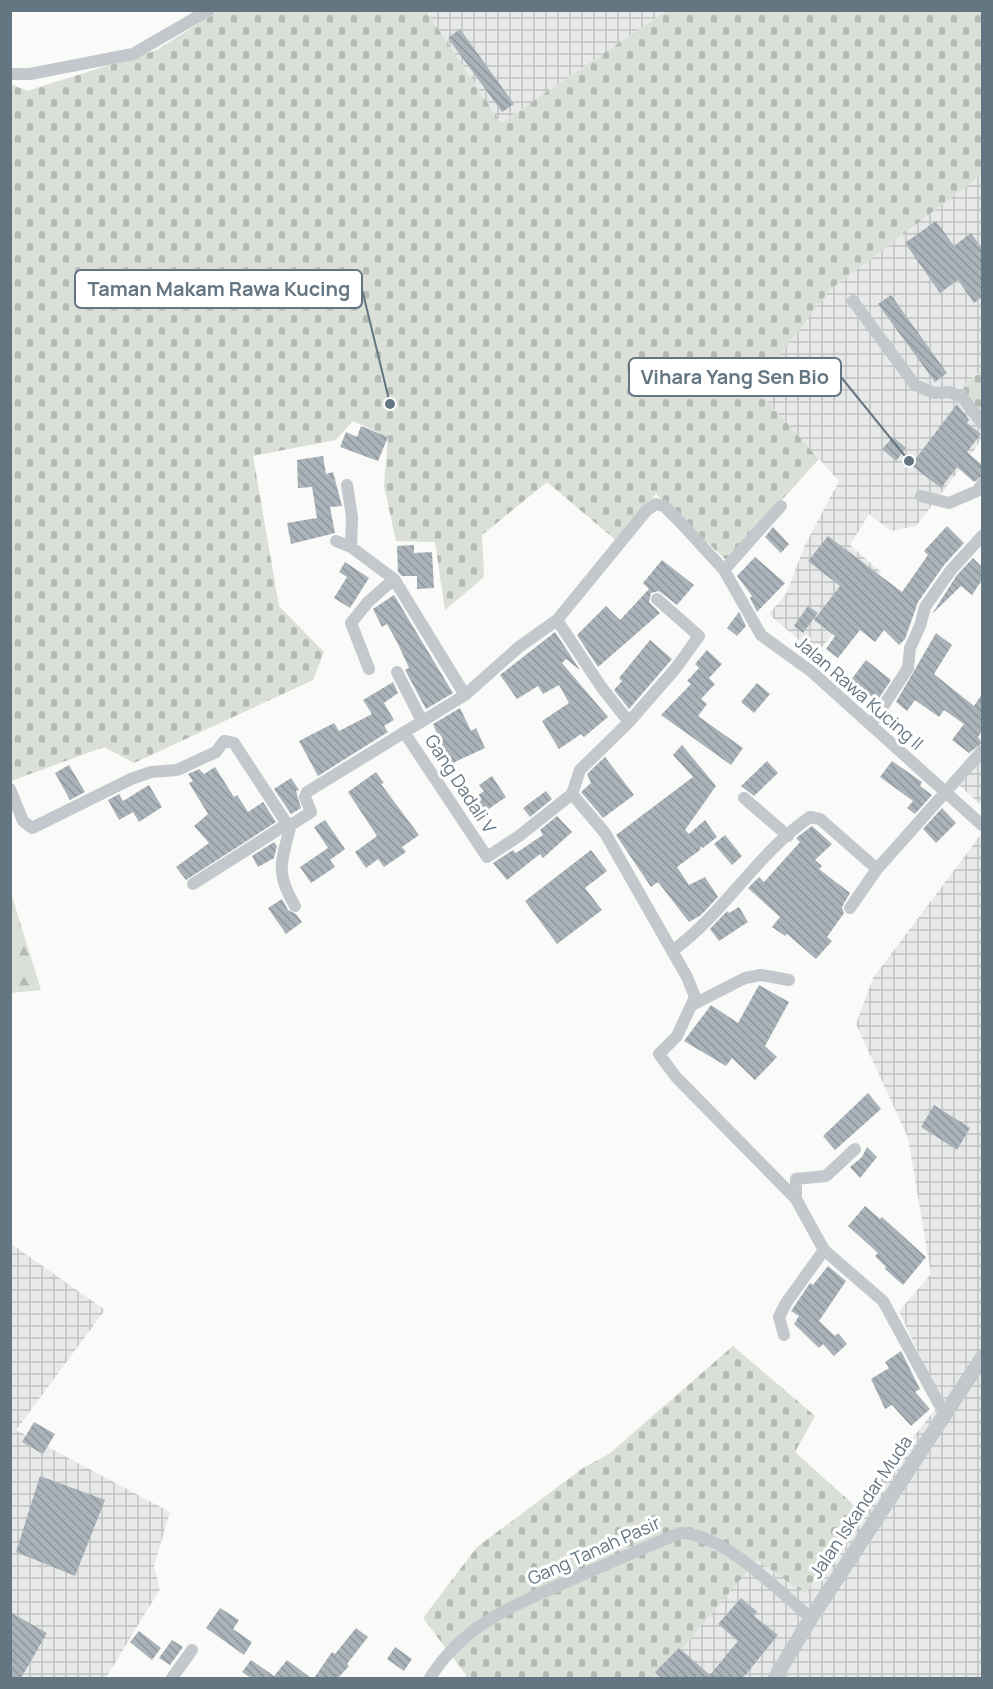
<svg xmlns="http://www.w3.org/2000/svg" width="993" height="1689" font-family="Manrope,sans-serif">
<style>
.industrial{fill:url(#industrial-grid)}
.forest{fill:url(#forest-firs)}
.cemetery{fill:url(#cemetery-stones)}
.building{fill:url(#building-back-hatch)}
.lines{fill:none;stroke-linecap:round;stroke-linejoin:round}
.minor{stroke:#c3c8cc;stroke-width:12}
.tertiary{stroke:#c3c8cc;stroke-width:15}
.labels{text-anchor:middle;stroke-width:6;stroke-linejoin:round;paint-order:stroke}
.street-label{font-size:18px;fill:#657683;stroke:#fff}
.leader{fill:none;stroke:#657683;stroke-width:2}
.callout-dot{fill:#657683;stroke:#fff;stroke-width:2}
.callout{fill:#fff;stroke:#657683;stroke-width:2}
.callout-label{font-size:20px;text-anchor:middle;font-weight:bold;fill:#657683}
</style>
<defs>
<pattern id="industrial-grid" width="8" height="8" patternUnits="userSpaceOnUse" patternTransform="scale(1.5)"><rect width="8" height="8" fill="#e8e9e9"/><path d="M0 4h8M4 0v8" fill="none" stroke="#c0c1c2"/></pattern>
<pattern id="forest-firs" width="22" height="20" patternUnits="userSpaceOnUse" patternTransform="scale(1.5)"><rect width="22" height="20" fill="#dadfd7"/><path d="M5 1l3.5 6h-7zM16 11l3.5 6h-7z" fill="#b4b9b4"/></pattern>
<pattern id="cemetery-stones" width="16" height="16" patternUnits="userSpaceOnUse" patternTransform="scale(1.5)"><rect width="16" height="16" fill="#dadfd7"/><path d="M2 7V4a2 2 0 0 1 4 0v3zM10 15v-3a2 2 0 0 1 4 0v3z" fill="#b4b9b4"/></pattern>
<pattern id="building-back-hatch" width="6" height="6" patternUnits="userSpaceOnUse" patternTransform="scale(1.5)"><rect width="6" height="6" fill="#aab3b9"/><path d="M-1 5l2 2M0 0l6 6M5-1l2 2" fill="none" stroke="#8e969c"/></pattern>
</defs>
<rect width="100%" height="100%" fill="#fafaf8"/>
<path class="industrial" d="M426,11H666L501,123Z
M982,174V371L962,386L982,420V436L976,448L916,526L891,531L869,514L850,545L881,572L816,655L769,614L786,594L804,547L839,481L754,387L830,290Z
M982,757V806L959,785Z
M982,833V1678H657L757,1559L805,1594L857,1508L941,1402L899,1311L931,1274L908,1138L856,1024L873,978Z
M10,1243L105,1310L16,1430L170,1512L154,1566L160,1589L106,1678H11Z"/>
<path class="forest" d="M10,893H11L41,990L11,993Z"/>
<path class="cemetery" d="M218,11H426L501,123L666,11H982V174L830,290L755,387L819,459L727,561L656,494L618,542L547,482L482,535L484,577L445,610L435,542L396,541L384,486L388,437L353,421L336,440L253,456L279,606L324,652L313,680L134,763L104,747L11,781V84L27,91L157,50Z
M982,371V420L962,386Z
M733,1346L815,1416L795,1452L857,1508L805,1594L757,1560L657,1678H466V1675L423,1618L477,1547L583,1468L609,1454Z"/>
<path class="building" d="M460,29L514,104L502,112L448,38Z
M936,221L954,246L971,233L982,249V297L974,303L958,280L940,293L905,243Z
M891,295L947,373L935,382L878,304Z
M957,404L969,420L967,423L981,434L967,452L982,465V476L974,482L957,467L941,488L911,465Z
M361,426L388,437L378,461L340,447L346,432L357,437Z
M893,437L906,448L896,461L882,449Z
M323,456L326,474L333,472L342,506L330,507L335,533L291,544L287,523L317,518L312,487L298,488L297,460Z
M947,526L964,543L944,565L918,602L905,639L899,645L884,630L875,642L860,630L838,658L826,649L835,636L814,620L840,586L808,561L828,536L902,592L928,555L924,551Z
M773,527L789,544L781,553L765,537Z
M414,545V553L432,552L434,588L417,589V576H402L398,572L397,546Z
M755,557L785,583L757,612L750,598L752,596L737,576Z
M973,558L982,567V580L972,595L961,586L932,614L957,575Z
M662,560L694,585L677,605L659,591L651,593L649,602L660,613L598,667L577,635L606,606L620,620L649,589L643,583Z
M345,562L369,578L350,608L334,598L347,577L339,572Z
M394,595L453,693L426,709L405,670L409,668L398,644L387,624L382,627L373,609Z
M808,606L818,613L803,633L794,626Z
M739,612L746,626L737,636L727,628Z
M555,632L580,670L566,659L562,663L608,717L584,737L581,734L559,749L542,721L569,703L559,685L543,694L538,686L517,699L500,675Z
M936,633L952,645L934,674L974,706L982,694V731L978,737L982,743L969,753L952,740L964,724L944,710L939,717L915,700L907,711L896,702Z
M650,640L672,659L629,709L614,690L622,681L619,678Z
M707,650L722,664L709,678L715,684L701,699L707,704L698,716L743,748L731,765L661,715L691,684L687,681L699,668L695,664Z
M866,660L891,680L877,701L851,680Z
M393,682L398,693L384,703L394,720L384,726L388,732L318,776L299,741L334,723L339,731L372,714L363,700Z
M757,683L770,694L754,713L741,702Z
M460,708L471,731L476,728L485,748L442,768L433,749L442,745L433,724Z
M682,745L716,786L685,830L689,834L705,820L717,837L703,848L701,846L700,850L677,867L689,885L705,877L718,897L701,915L689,922L658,882L651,887L616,835L693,777L673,755Z
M605,757L634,795L603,818L581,792L591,783L587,774Z
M767,761L778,773L754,796L741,786Z
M892,761L922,782L920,786L932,795L915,814L907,808L913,801L880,777Z
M69,765L85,792L70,800L55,773Z
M215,767L234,797L237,795L248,812L263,802L276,822L186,880L176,867L209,843L194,826L208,814L189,783L193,781L188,774L199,769L204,774Z
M376,772L384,783L381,784L419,835L402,847L406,852L384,867L378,859L366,868L355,852L377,836L348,792Z
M492,776L506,797L474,819L465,805L484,791L479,785Z
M291,778L299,790L296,791L301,808L291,814L274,789Z
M149,785L162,807L139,822L133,812L119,820L108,800L119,794L123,801Z
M546,791L552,799L530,817L523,808Z
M942,808L956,823L936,843L923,829Z
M557,816L572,832L543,858L540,854L507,880L493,863L513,850L516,853L543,835L540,830Z
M325,820L345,849L330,860L335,867L311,883L300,867L328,848L314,827Z
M812,826L832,844L815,860L822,866L819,869L850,893L842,907L844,913L827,937L832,941L816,959L787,934L785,936L772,927L780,917L748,888L759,877L764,882L800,842L796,838Z
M725,835L742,856L732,865L714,844Z
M274,842L277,846L274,858L258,867L252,856Z
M591,850L607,871L585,888L602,910L557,944L525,901Z
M282,899L288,910L296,914L302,922L286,934L268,908Z
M739,907L748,922L719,941L710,929L727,911L729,913Z
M759,985L789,1002L765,1046L777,1057L755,1080L732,1058L726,1066L684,1041L711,1005L738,1023Z
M868,1093L881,1109L835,1150L823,1136Z
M934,1105L970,1128L957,1150L921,1127Z
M867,1147L877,1157L860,1178L850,1167L862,1157Z
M865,1206L880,1219L882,1217L926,1257L903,1285L885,1269L886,1267L875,1256L878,1253L848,1226Z
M828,1266L846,1281L819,1321L835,1336L838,1333L847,1344L834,1356L823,1344L819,1348L794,1324L799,1316L791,1311L810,1283L813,1285Z
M901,1351L920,1389L915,1392L930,1409L911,1426L892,1405L885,1409L871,1379L889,1368L885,1362Z
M34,1422L55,1434L43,1454L22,1442Z
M40,1476L105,1500L75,1576L16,1552Z
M741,1598L757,1612L754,1616L778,1635L743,1678H661L655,1672L679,1648L710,1675L738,1641L718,1624Z
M220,1608L239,1620L233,1629L252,1642L244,1655L206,1628Z
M10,1612L47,1633L21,1678H10Z
M356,1628L368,1637L347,1664L349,1666L338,1678H314L332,1652L335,1654Z
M139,1631L161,1648L152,1660L130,1642Z
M172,1640L183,1647L170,1665L159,1658Z
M395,1647L412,1659L404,1671L387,1659Z
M251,1660L274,1676L287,1660L311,1678H251L242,1672Z"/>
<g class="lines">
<path class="minor" d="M10,74H30L133,54L209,10
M853,301L915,385L934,393L949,392L962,397L982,423
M347,485L352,517L351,547
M921,496L949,503L977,491L982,484
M336,541L351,547L394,579L465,695
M724,570L781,506
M657,599L699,636L676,668L629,722L580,770L572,794L605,833L687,977L695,997L677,1036L659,1054L676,1077L796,1199L824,1250L883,1301L945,1415
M557,620L602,688L629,722
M369,669L351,623L368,602L394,579
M397,672L422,721
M871,725L908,668L910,648L920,626L925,607L951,570L982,536
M404,732L487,857L519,836L572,794
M10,789L23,821L32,828L131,779L151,772L177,770L216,752L224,741L234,743L287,824L294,823L311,812L305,797L307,792L465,695L519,647L557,620L647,510L656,504L664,506L680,522L724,570L761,635L812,672L982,825
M744,798L788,836
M291,824C282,861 274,871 295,906
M193,884L287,824
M850,908L877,869L982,751
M672,951C724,914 757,853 810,817L820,819L877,869
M692,1005L745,978L761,975L789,980
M796,1199V1179L826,1176L855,1149
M784,1335L779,1317L786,1303L824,1250
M172,1678L192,1650
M430,1678C463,1625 511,1607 566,1582C604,1565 642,1549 680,1533C725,1534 777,1590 811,1618"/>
<path class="tertiary" d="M775,1678L811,1618L982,1358"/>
</g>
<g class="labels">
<g class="street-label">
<text transform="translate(859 693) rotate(41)" y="6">Jalan Rawa Kucing II</text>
<text transform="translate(460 784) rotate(57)" y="6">Gang Dadali V</text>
<text transform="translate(861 1507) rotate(-56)" y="6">Jalan Iskandar Muda</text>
<text transform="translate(594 1551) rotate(-24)" y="6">Gang Tanah Pasir</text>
</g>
</g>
<path class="leader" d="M390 404L362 289M909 461L841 377"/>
<g class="callout-dot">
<circle cx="390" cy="404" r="6"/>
<circle cx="909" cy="461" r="6"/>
</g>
<g class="callout">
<rect x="75" y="270" width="287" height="38" rx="6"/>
<rect x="629" y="358" width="212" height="38" rx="6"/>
</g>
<g class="callout-label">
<text x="219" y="296">Taman Makam Rawa Kucing</text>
<text x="735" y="384">Vihara Yang Sen Bio</text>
</g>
<rect width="993" height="1689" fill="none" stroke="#657683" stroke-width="24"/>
</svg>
